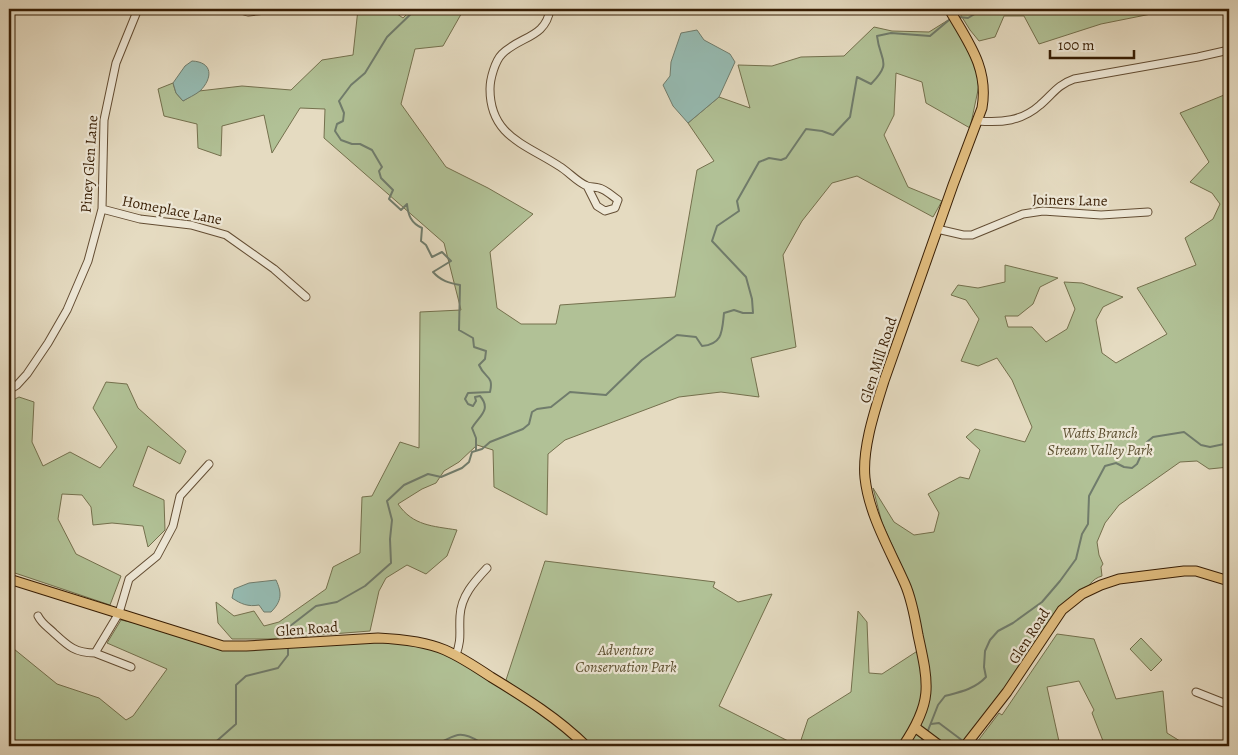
<svg xmlns="http://www.w3.org/2000/svg" width="1238" height="755" font-family="Alegreya,serif">
<style>
.green{fill:#b1c196;stroke:#74704d}
.water{fill:#96bbb2;stroke:#707c6c}
.lines{fill:none;stroke-linecap:round;stroke-linejoin:round}
.stream{stroke:#707c6c;stroke-width:2}
.minor-casing{stroke:#634d33;stroke-width:9}
.major-casing{stroke:#381e04;stroke-width:11}
.minor{stroke:#eee8d7;stroke-width:7}
.major{stroke:#e2be80;stroke-width:9}
.labels{text-anchor:middle;stroke-width:4.5;stroke-linejoin:round;paint-order:stroke}
.street-label{font-size:15px;fill:#381e04;stroke:#eee8d7}
.park-label{font-size:15px;font-style:italic;fill:#5c4f30;stroke:#eee8d7}
</style>
<rect width="100%" height="100%" fill="#e5dbc1"/>
<filter id="stains"><feTurbulence type="fractalNoise" baseFrequency=".004" numOctaves="4"/><feColorMatrix values="0 0 0 0 .2 0 0 0 0 .09 0 0 0 0 .02 0 0 0 .5 -.17"/></filter>
<radialGradient id="worn" r=".72"><stop offset=".6" stop-color="#630" stop-opacity="0"/><stop offset="1" stop-color="#630" stop-opacity=".3"/></radialGradient>
<path class="green" d="M358,9H390L403,18L412,9H464L443,46L415,49L401,104L446,167L488,188L533,214L490,252L497,308L521,324H556L560,305L675,297L697,170L714,161L688,123L719,97L750,108L738,65L772,66L801,57L844,56L874,27L892,31L929,32L953,17L982,71L970,128L926,103L922,82L896,73L894,115L884,135L908,187L942,201L933,217L857,176L832,183L802,221L783,255L796,347L751,358L759,397L721,392L679,397L565,440L548,454L547,515L494,487L493,450L477,445L459,462L444,471L436,483L422,489L398,504C413,526 433,526 457,530L447,556L426,574L407,565L386,578L379,591L370,631L268,639H232L218,623L216,602L234,616L254,611L264,626L279,622L326,589L333,567L360,553L362,497L372,496L400,442L419,448L420,312L461,310L444,243L324,138L325,109L300,108L272,153L264,115L222,126L221,156L198,148L197,124L164,116L158,89L173,83L176,93L183,101L199,91L242,86L291,90L322,60L353,55Z
M957,9H1176L1101,24L1039,44L1024,16H1004L995,37L979,41L970,30Z
M1229,93V467L1209,469L1197,461L1180,462L1119,505L1105,523L1097,542L1099,555L1103,564L1101,567L1102,576C1091,579 1089,587 1082,594C1076,600 1069,605 1062,610L964,746H799L808,719L851,692L858,611L867,622L869,673L882,674L922,648L901,570L904,571L882,523L873,488L894,522L914,535L934,532L939,513L928,494L960,477L969,479L980,450L966,437L975,429L1025,442L1032,427L1012,380L997,358L978,366L961,361L979,319L966,300L951,295L958,285L978,288L1005,282V265L1058,278L1040,287L1033,304L1018,316H1005L1008,327H1032L1046,342L1067,329L1075,309L1064,282L1082,283L1123,297L1103,307L1096,320L1102,353L1116,363L1167,334L1137,288L1196,265L1185,238L1213,219L1220,204L1212,193L1190,182L1209,162L1180,113Z
M106,382L127,384L138,408L186,451L180,464L148,446L133,486L164,500L165,530L148,547L143,526L112,523L93,525L91,507L82,495L62,494L58,519L76,554L121,576L110,605L9,571V402L19,397L34,402L32,442L43,466L70,452L100,468L117,447L93,408Z
M545,561L715,582L713,587L738,602L772,594L719,706L798,746H9V638L14,649L57,684L99,698L126,720L133,716L167,669L107,643L121,620L181,633L223,646L385,634L416,640L444,649L579,734L506,680Z
M1057,634L1094,639L1116,699L1163,691L1167,733L1188,746H1105L1092,713L1094,710L1079,681L1047,687L1060,746H974L999,713L1002,715Z
M1141,638L1162,660L1151,671L1130,649Z"/>
<path class="water" d="M697,30L704,40L730,54L735,62L719,97L688,123L673,106L663,85L670,76L671,62L681,33Z
M192,61C213,62 213,78 200,91C195,95 188,98 183,101L176,93L173,83L185,66Z
M276,580C282,593 282,601 271,612H264L259,605C248,607 241,604 232,598L234,589L249,583Z"/>
<g class="lines">
<path class="stream" d="M416,9L387,37L365,73L351,85L339,101L344,113L343,121L337,124L335,131L341,140L352,144H360L372,150L382,167L379,171L381,178L393,190L389,199L401,210L407,204C408,215 411,223 422,228L421,241L426,245L432,257L442,252L451,261L433,272C441,281 449,283 460,285L459,330L473,338L474,347L486,351L485,359L479,365C485,379 494,375 490,392L468,393L465,399L468,404L473,406L476,401L475,397L480,396C492,410 479,416 472,428L476,438V450
M959,17L968,18L983,9
M286,639L285,630L316,606L337,602L365,586L391,563L390,539L392,520L387,501L404,485L428,474L441,477L462,468L469,462L472,452L482,449L490,442L523,429L529,424L532,412L537,409L551,407L570,392L606,395L642,360L677,335L696,337L702,346C723,344 722,331 724,313L734,310L743,313H753L752,299L746,277L712,241L717,226L739,211L737,201L759,162L769,158L781,160L786,158L806,129L822,131L833,135L850,117L857,77L871,84C893,61 880,62 877,36L891,33L930,36L949,20
M931,724L939,723L963,741
M927,733L938,705L945,696C960,692 975,689 986,677L984,667L985,651L990,640L998,631L1013,623L1042,602L1060,581L1076,559L1082,534L1088,524L1089,496L1105,466L1116,463L1124,467L1132,468L1137,464L1147,442L1153,437L1184,432L1201,445L1210,447L1229,443
M211,746L236,724V685L246,676L278,668L288,655V647
M431,746C454,739 455,727 480,742V746
M918,746L924,737"/>
<g class="minor-casing">
<path id="minor" d="M237,9L248,12L266,10
M550,9C546,38 520,36 502,54C495,61 490,79 490,89C490,136 525,144 559,166C569,172 577,182 587,186C591,187 595,187 599,188C605,189 612,196 618,200L615,208L605,211L597,206L587,186
M978,121C1002,123 1022,121 1040,105C1053,94 1057,85 1074,79L1198,57L1229,50
M102,209L140,219L191,225L226,235L274,269L306,297
M937,229L963,235H972L1023,214L1043,211L1101,215L1148,212
M9,390L17,385L27,374L48,343L67,310L88,261L102,209L104,120L116,63L138,9
M38,616C42,624 48,627 54,633C68,646 75,653 95,653L119,613L129,579L157,556L173,526L180,496L209,464
M95,653L131,667
M456,655C462,638 459,633 460,616C461,596 474,582 487,568
M1196,692L1229,705"/>
</g>
<g class="major-casing">
<path id="major" d="M9,579L223,646H246L378,638C400,639 424,641 445,650C461,657 476,667 491,677C524,697 559,719 586,746
M916,728L940,746
M903,746C933,702 929,685 918,635C915,618 912,600 905,584C890,550 869,515 865,478C862,448 875,410 884,381L953,185L982,108C989,68 968,42 949,9
M965,746L1007,692L1062,610L1082,594L1101,585L1119,579L1184,571H1196L1229,581"/>
</g>
<use href="#minor" class="minor"/>
<use href="#major" class="major"/>
</g>
<g class="labels">
<g class="street-label">
<text transform="translate(89 164) rotate(-86)" y="5">Piney Glen Lane</text>
<text transform="translate(1070 200) rotate(1)" y="5">Joiners Lane</text>
<text transform="translate(172 210) rotate(11)" y="5">Homeplace Lane</text>
<text transform="translate(878 360) rotate(-72)" y="5">Glen Mill Road</text>
<text transform="translate(307 629) rotate(-4)" y="5">Glen Road</text>
<text transform="translate(1029 636) rotate(-57)" y="5">Glen Road</text>
</g>
<g class="park-label">
<text x="1100" y="438">Watts Branch<tspan x="1100" dy="17">Stream Valley Park</tspan></text>
<text x="626" y="655">Adventure<tspan x="626" dy="17">Conservation Park</tspan></text>
</g>
</g>
<rect width="1238" height="755" fill="none" stroke="#e5dbc1" stroke-width="30"/>
<rect x="10" y="10" width="1218" height="735" fill="none" stroke="#381e04" stroke-width="2.5"/>
<rect x="15" y="15" width="1208" height="725" fill="none" stroke="#381e04"/>
<path d="M1050 50v8h84v-8" fill="none" stroke="#381e04" stroke-width="2.5"/>
<text x="1058" y="50" font-size="15" fill="#381e04" stroke="#eee8d7" stroke-width="4" paint-order="stroke">100 m</text>
<rect width="100%" height="100%" filter="url(#stains)"/>
<rect width="100%" height="100%" fill="url(#worn)"/>
</svg>
